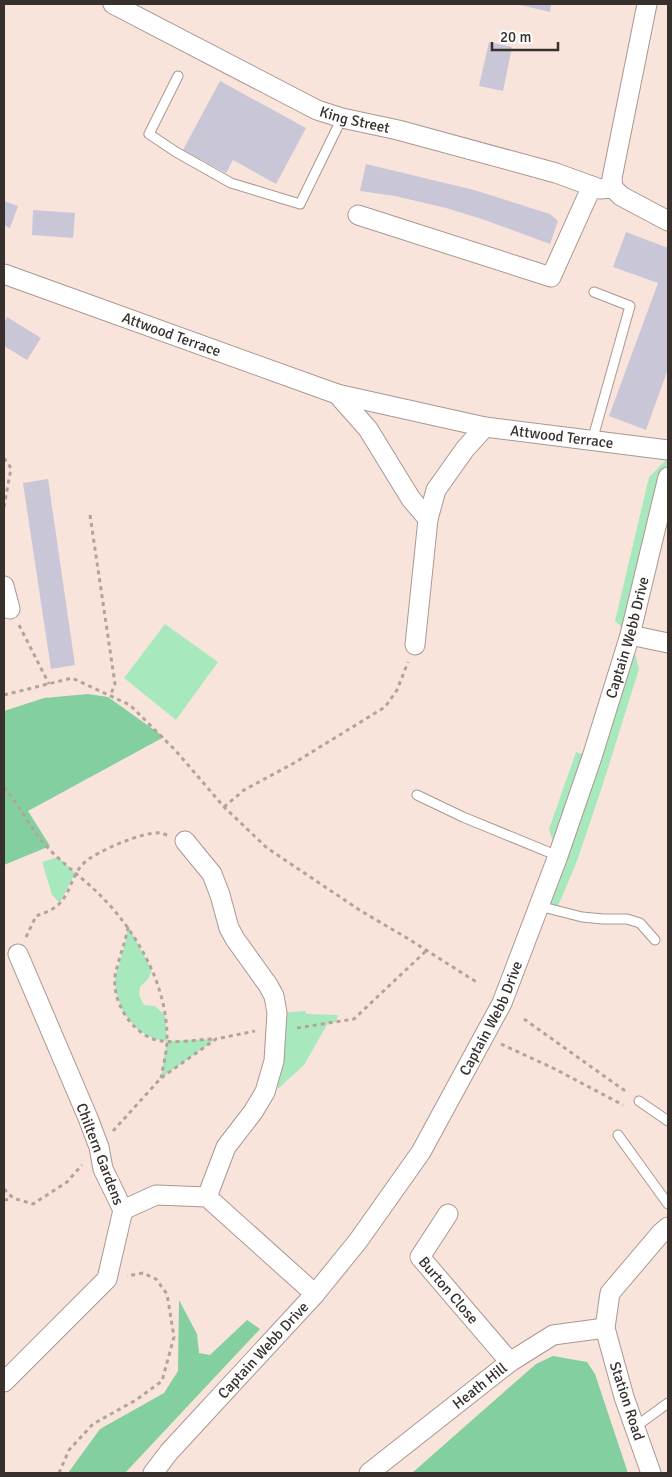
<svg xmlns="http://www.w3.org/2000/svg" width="672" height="1477" font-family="Signika,sans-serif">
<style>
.green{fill:#a7e9bd}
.forest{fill:#83cf9f}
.building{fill:#c9c6d8}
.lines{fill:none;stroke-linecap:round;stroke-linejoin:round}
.lane-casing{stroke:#aa9790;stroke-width:11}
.street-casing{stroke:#aa9790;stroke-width:21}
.path{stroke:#b3a39d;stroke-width:3;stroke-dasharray:4 4;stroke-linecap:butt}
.lane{stroke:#fff;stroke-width:9}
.street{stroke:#fff;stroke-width:19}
.labels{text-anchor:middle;stroke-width:5;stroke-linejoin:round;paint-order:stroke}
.street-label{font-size:15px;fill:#38302d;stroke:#fff}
</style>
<rect width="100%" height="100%" fill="#f9e4dc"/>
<path class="green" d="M668,458V477L630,635L639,669L603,784L577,861L556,911L539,906L558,856L549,829L576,752L592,757L630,635L615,621L649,477Z
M165,624L218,662L176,720L124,678Z
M58,857L75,873L60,903L52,895L42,862Z
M128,926L152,970L148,979L140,987L139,995L144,1005L155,1006L165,1015L167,1041L216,1039L161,1078L167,1041L154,1039L138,1030L123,1012L116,993L115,977L125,944Z
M305,1011L307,1014L338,1015L336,1022L328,1023L304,1065L279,1088L268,1083L277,1013Z"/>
<path class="forest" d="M88,694L108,697L164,737L28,811L50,846L4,865V711L44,698Z
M179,1300L197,1334L199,1353L210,1355L247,1320L260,1329L125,1473H68L100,1429L164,1393L178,1371Z
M553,1356L587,1362L595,1374L628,1473H412L536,1364Z"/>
<path class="building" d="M516,4H551L550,12Z
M489,42L512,47L503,91L479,86Z
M220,81L306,128L276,184L233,160L226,173L183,150Z
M366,164L474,190L550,214L558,221L550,244L485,220L446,208L395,196L360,191Z
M4,201L18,206L10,228L4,225Z
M33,210L75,213L73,238L32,235Z
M626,232L668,248V369L646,430L609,416L658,283L613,267Z
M7,317L41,338L27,360L4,346V323Z
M48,479L75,665L51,669L23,483Z"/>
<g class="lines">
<g class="lane-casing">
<path id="lane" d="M178,76L149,134L176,152L231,183L300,204L342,118
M592,441L630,306L594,292
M417,795L463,817L558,856
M539,906L582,917L603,919H627L640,923L655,940
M639,1101L668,1121
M618,1135L668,1204
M635,1427L668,1403"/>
</g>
<g class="street-casing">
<g id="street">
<path id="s1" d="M113,4L317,110L342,118L398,130L556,173L600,189L613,188"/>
<path d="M647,4L612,178L613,188L621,196L668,221"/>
<path d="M358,215L551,277L592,186"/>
<path id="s2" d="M4,274L337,394L368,429L411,499L428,519L415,645"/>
<path id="s3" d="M337,394L485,427L668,450"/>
<path d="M428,519L436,490L465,449L485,427"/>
<path d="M4,586L10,609"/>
<path d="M630,635L668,643"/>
<path d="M185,841L212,874L220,895L229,928L235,939L268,985L274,996L277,1013L274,1061L265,1092L253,1112L226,1147L207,1197"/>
<path d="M123,1210L156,1195L207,1197L315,1294"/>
<path id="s4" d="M448,1214L420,1257L510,1362"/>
<path d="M4,1382L107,1279L123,1210L103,1169L99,1147L88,1118L18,954"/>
<path id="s5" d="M153,1473L169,1452L315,1294L358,1241L421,1152L502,1003L558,856L592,757L630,635L668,477"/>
<path id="s6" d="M369,1473L510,1362L553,1335L605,1328"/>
<path d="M651,1473L624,1397L605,1328L610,1293L661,1233L668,1227"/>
</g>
</g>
<path class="path" d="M4,458L11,468L4,507
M90,515L115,684L110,696
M19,625L49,684
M4,695L72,678L130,705L176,751L224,807L267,848L361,911L407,938L478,983
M4,787C18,804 28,823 41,840C58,861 81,876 100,895C137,932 168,986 167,1040C167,1052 163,1066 161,1078
M224,807L244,790L294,763L385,707L397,690L408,662
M128,927C125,944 118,960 115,976C112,1001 130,1030 153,1039C169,1045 199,1039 215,1039
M26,937L36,916C44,913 54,910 60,903C70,893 72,875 83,864C94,852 144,831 160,833C163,833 165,835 168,835
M524,1019L628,1093
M297,1028L354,1019L427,950
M501,1044L555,1069L623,1105
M113,1131L161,1078L216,1039L255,1031
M4,1189L13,1198L33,1204L67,1182L82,1165
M4,1200L12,1199
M59,1473L69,1450L93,1424L136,1400L162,1381L174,1337L167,1294L156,1279L143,1273L127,1276"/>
<use href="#lane" class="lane"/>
<use href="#street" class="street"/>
</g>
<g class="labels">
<g class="street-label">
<text dy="5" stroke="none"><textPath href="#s1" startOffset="269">King Street</textPath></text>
<text dy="5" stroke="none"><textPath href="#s2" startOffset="178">Attwood Terrace</textPath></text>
<text dy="5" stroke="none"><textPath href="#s3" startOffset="229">Attwood Terrace</textPath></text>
<text dy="5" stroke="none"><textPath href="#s5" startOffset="975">Captain Webb Drive</textPath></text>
<text dy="5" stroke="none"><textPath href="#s5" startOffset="570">Captain Webb Drive</textPath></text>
<text transform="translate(100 1154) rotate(69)" y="5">Chiltern Gardens</text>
<text dy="5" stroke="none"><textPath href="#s4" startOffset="95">Burton Close</textPath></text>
<text dy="5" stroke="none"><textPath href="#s5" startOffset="165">Captain Webb Drive</textPath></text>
<text dy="5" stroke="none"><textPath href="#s6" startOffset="141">Heath Hill</textPath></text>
<text transform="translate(627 1401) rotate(72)" y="5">Station Road</text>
</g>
</g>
<rect width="672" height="1477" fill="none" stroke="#38302d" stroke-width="10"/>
<path d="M492 42v8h66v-8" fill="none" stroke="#38302d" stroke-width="2.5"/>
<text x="500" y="42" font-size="15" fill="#38302d" stroke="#ffffff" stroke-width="4" paint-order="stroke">20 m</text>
</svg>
